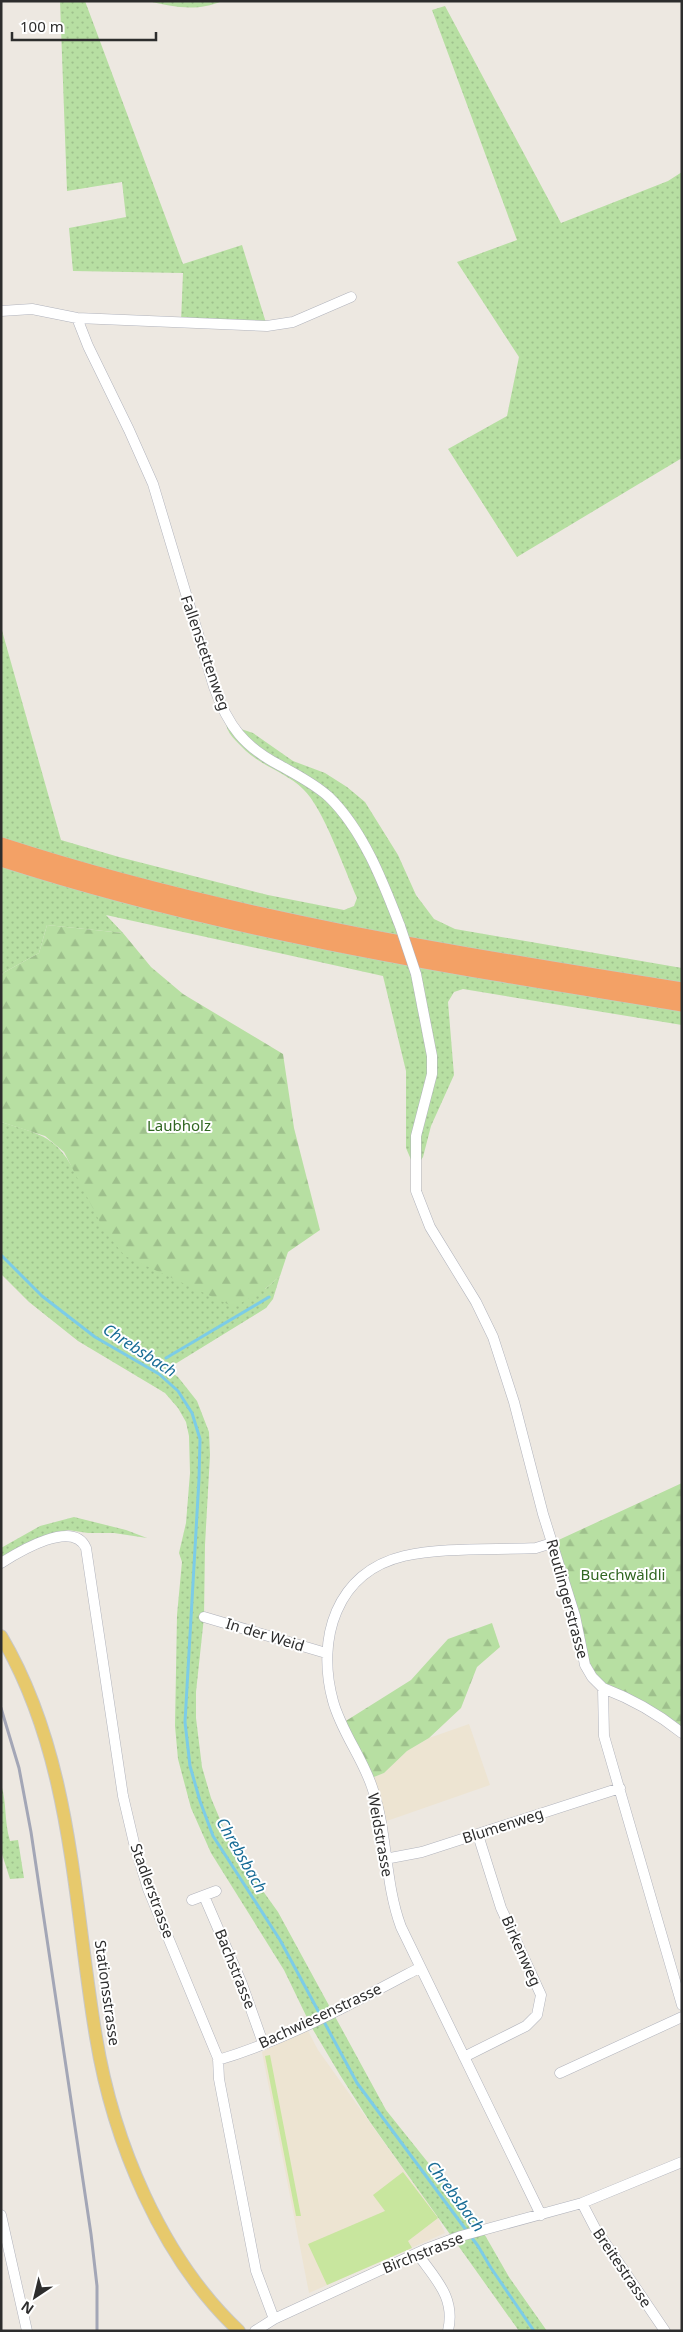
<svg xmlns="http://www.w3.org/2000/svg" width="683" height="2332" font-family="'Noto Sans',sans-serif">
<style>
.education{fill:#ede4d2}
.grass{fill:url(#grass-dots)}
.forest{fill:url(#forest-firs)}
.pitch{fill:#c8e69e}
.lines{fill:none;stroke-linecap:round;stroke-linejoin:round}
.stream{stroke:#7ccce7;stroke-width:3}
.minor-casing{stroke:#b1b3bc;stroke-width:11}
.major-casing{stroke:#c8c8c8;stroke-width:14}
.highway-casing{stroke:#c8c8c8;stroke-width:16}
.minor{stroke:#fff;stroke-width:10}
.major{stroke:#e7c96c;stroke-width:12}
.highway{stroke:#f3a166;stroke-width:15}
.rail{stroke:#a3a6b6;stroke-width:3}
.minor-bridge-casing{stroke:#b1b3bc;stroke-width:11;stroke-linecap:butt}
.minor-bridge{stroke:#fff;stroke-width:10}
.labels{text-anchor:middle;stroke-width:4;stroke-linejoin:round;paint-order:stroke}
.street-label{font-size:15px;fill:#2d2d2d;stroke:#fff}
.park-label{font-size:15px;fill:#306621;stroke:#fff}
.water-label{font-size:16px;font-style:italic;fill:#186c96;stroke:#fff}
</style>
<defs>
<pattern id="grass-dots" width="8" height="8" patternUnits="userSpaceOnUse" patternTransform="scale(1.25)"><rect width="8" height="8" fill="#b7dfa2"/><path d="M2 2h.1M6 6h.1" fill="none" stroke="#9ec08c" stroke-width="1.8" stroke-linecap="round"/></pattern>
<pattern id="forest-firs" width="22" height="20" patternUnits="userSpaceOnUse" patternTransform="scale(1.25)"><rect width="22" height="20" fill="#b7dfa2"/><path d="M5 1l3.5 6h-7zM16 11l3.5 6h-7z" fill="#9ec08c"/></pattern>
</defs>
<rect width="100%" height="100%" fill="#ede8e1"/>
<path class="education" d="M469,1724L490,1785L381,1823L369,1779L384,1773L407,1751L429,1738Z
M307,2029L318,2050L438,2218L445,2233L309,2293L262,2052Z"/>
<path class="grass" d="M60,1H85L183,264L242,245L267,326L181,322L183,273L73,271L69,228L126,217L122,182L67,191Z
M148,1H222C197,12 173,7 148,1Z
M445,6L561,223L668,181L682,172V458L517,557L448,449L507,416L519,357L457,262L517,240L432,10Z
M1,627L61,840L119,857L268,895L344,910L354,906L357,898C345,871 323,807 303,789C287,773 262,766 246,751C236,741 223,731 226,716L241,729L253,733L293,761L325,773L347,787L365,802L398,855L416,895L434,919L455,929L682,968V1025L463,989L454,992L448,1002L454,1075L431,1126L423,1157L415,1169L406,1148V1071L383,976L106,915L123,933L47,925L39,953L3,973L1,977Z
M1,1122C38,1134 54,1134 74,1170L265,1289L280,1276L273,1299L266,1308L167,1369L178,1377L197,1401L209,1432L210,1455L205,1545L204,1617L196,1692V1718L202,1767L211,1798L232,1848L278,1912L386,2110L482,2230L509,2277L547,2331H519L370,2122L340,2075L312,2028L284,1970L211,1853L191,1808L178,1759L175,1726L177,1615L182,1562L179,1553L186,1523L190,1473L189,1436L186,1422L178,1408L165,1393L78,1341L29,1302L1,1274Z
M74,1517L126,1530L147,1538L114,1533H88L68,1530L35,1539L1,1558V1548L40,1526Z
M1,1784C7,1803 4,1821 10,1841L18,1840L24,1878L10,1879L1,1851Z"/>
<path class="forest" d="M47,925L123,933L151,967L183,994L283,1054L294,1128L320,1230L288,1252L280,1276L265,1289L234,1307L125,1256L105,1232L64,1152L45,1136L1,1122V977L3,973L39,953Z
M682,1483V1733L592,1677L552,1543Z
M492,1623L500,1647L477,1667L461,1708L429,1738L407,1751L384,1773L369,1779L341,1724L411,1680L448,1639Z"/>
<path class="pitch" d="M270,2055L301,2216H296L265,2056Z
M403,2172L438,2218L408,2241L412,2248L327,2285L308,2244L385,2211L373,2195Z"/>
<g class="lines">
<path class="stream" d="M1,1255L42,1296L95,1337L159,1374L178,1391L192,1413L200,1439L199,1479L185,1722L190,1766L200,1801L213,1836L280,1940L357,2083L478,2246L491,2268L534,2331
M166,1358L269,1297"/>
<g class="minor-casing">
<path id="minor" d="M1,311L32,309L77,318L267,326L293,322L351,297
M77,318L88,346L129,430L153,484L214,687C228,726 244,747 281,766C297,775 315,784 329,797C363,830 383,882 400,926
M416,974L432,1056V1074L416,1136V1191L430,1227L476,1302L493,1337L514,1402L543,1514L575,1616L585,1665L592,1677L603,1688L604,1736L682,2005
M1,1563C20,1551 73,1519 86,1548L123,1796L134,1843L148,1889L218,2058L219,2079L256,2271L274,2319
M204,1617L326,1653
M603,1688C632,1699 657,1713 682,1733
M385,1859L422,1852L620,1788
M204,1896L242,1984L263,2043
M192,1900L216,1891
M464,2057L526,2026L537,2015L541,1995L501,1908L478,1835
M218,2060C286,2040 357,2001 419,1968
M560,2073L682,2017
M582,2203L595,2228L665,2331
M1,2215L27,2331
M541,2215L401,1927C384,1881 388,1832 372,1787C362,1757 341,1731 333,1701C316,1639 336,1572 404,1556C442,1547 496,1550 536,1548L552,1543
M417,2253C435,2279 456,2297 448,2331
M255,2331L274,2319L426,2249L461,2236L582,2203L682,2162"/>
</g>
<g class="major-casing">
<path id="major" d="M1,1636C73,1758 73,1901 96,2037C113,2141 161,2258 239,2331"/>
</g>
<g class="highway-casing">
<path id="highway" d="M1,845C222,917 453,954 682,990
M1,859C223,931 453,967 682,1004"/>
</g>
<use href="#minor" class="minor"/>
<use href="#major" class="major"/>
<use href="#highway" class="highway"/>
<path class="rail" d="M1,1708L19,1768L31,1832L91,2234L97,2286V2331"/>
<g class="minor-bridge-casing">
<path id="minor-bridge" d="M400,926L416,974"/>
</g>
<use href="#minor-bridge" class="minor-bridge"/>
</g>
<g class="labels">
<g class="street-label">
<text transform="translate(205 653) rotate(71)" y="5">Fallenstettenweg</text>
<text transform="translate(567 1599) rotate(75)" y="5">Reutlingerstrasse</text>
<text transform="translate(265 1635) rotate(17)" y="5">In der Weid</text>
<text transform="translate(503 1826) rotate(-18)" y="5">Blumenweg</text>
<text transform="translate(380 1835) rotate(80)" y="5">Weidstrasse</text>
<text transform="translate(152 1891) rotate(70)" y="5">Stadlerstrasse</text>
<text transform="translate(521 1951) rotate(66)" y="5">Birkenweg</text>
<text transform="translate(235 1969) rotate(68)" y="5">Bachstrasse</text>
<text transform="translate(107 1993) rotate(82)" y="5">Stationsstrasse</text>
<text transform="translate(320 2016) rotate(-25)" y="5">Bachwiesenstrasse</text>
<text transform="translate(423 2253) rotate(-22)" y="5">Birchstrasse</text>
<text transform="translate(622 2268) rotate(56)" y="5">Breitestrasse</text>
</g>
<g class="park-label">
<text x="179" y="1131">Laubholz</text>
<text x="623" y="1580">Buechwäldli</text>
</g>
<g class="water-label">
<text transform="translate(140 1350) rotate(33)" y="6">Chrebsbach</text>
<text transform="translate(242 1855) rotate(60)" y="6">Chrebsbach</text>
<text transform="translate(456 2196) rotate(53)" y="6">Chrebsbach</text>
</g>
</g>
<rect width="683" height="2332" fill="none" stroke="#2d2d2d" stroke-width="5"/>
<g transform="translate(35 2297) rotate(215)" stroke="#ffffff" stroke-width="4" paint-order="stroke">
<path d="M0-4L9 19L0 12L-9 19Z" fill="#2d2d2d"/>
<text y="-8" font-size="14" font-weight="bold" text-anchor="middle" fill="#2d2d2d">N</text>
</g>
<path d="M12 32v8h144v-8" fill="none" stroke="#2d2d2d" stroke-width="2.5"/>
<text x="20" y="32" font-size="15" fill="#2d2d2d" stroke="#ffffff" stroke-width="4" paint-order="stroke">100 m</text>
</svg>
